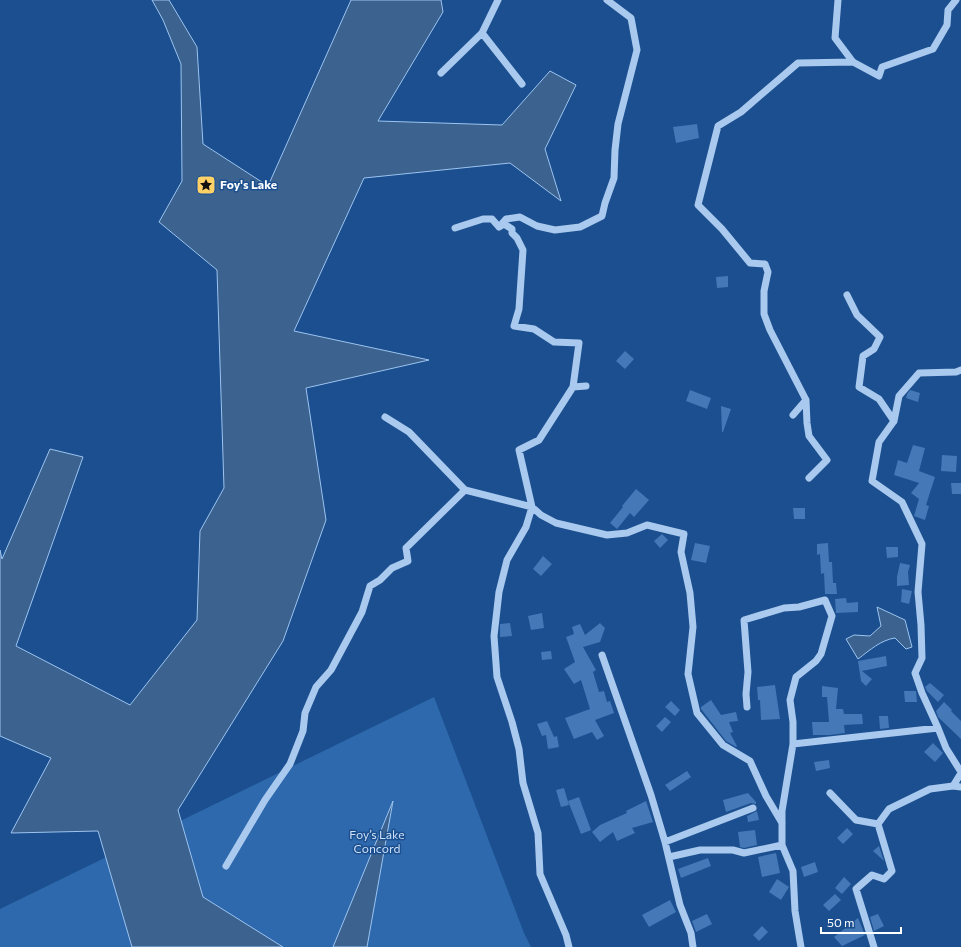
<svg xmlns="http://www.w3.org/2000/svg" width="961" height="947" font-family="Commissioner,sans-serif">
<style>
.green{fill:#2e69ad}
.water{fill:#3c6290;stroke:#9cc4f0}
.building{fill:#4478b7}
.lines{fill:none;stroke-linecap:round;stroke-linejoin:round}
.minor{stroke:#a9c9ee;stroke-width:7}
.labels{text-anchor:middle;stroke-width:3;stroke-linejoin:round;paint-order:stroke}
.poi-label{font-size:12px;font-weight:bold;fill:#fff;stroke:#1b4f8f;text-anchor:start}
.park-label{font-size:12px;fill:#cfe3fa;stroke:#1b4f8f}
</style>
<rect width="100%" height="100%" fill="#1b4f8f"/>
<path class="green" d="M434,697L524,933L531,947H0V909Z"/>
<path class="water" d="M152,0H169L197,47L203,144L268,186L351,0H441L443,12L378,121L502,125L550,71L576,85L545,149L561,201L510,163L364,178L294,331L429,360L306,388L326,520L283,641L178,810L203,897L283,947H132L98,831L11,833L51,758L0,736V550L2,559L50,449L83,457L16,646L130,705L197,620L200,531L224,488L217,270L159,222L182,181L181,64L163,20Z
M877,607L905,620L912,647L906,649L895,638C881,640 870,650 858,659L846,639L854,635L870,636L881,626Z
M393,801L367,947H333Z"/>
<path class="building" d="M697,124L699,138L676,143L673,127Z
M728,276V287L717,288L716,277Z
M625,351L634,359L625,369L616,361Z
M690,390L711,398L707,409L686,401Z
M910,390L920,393L918,402L906,398L907,394Z
M721,406L731,409L723,432H722Z
M913,445L925,448L919,471L935,477L926,505L929,506L925,520L914,516L919,499L911,493L919,483L894,475L898,460L907,463Z
M942,455L957,456L956,472L941,471Z
M951,483H961V494H952Z
M636,489L649,500L634,517L630,513L617,529L610,523L623,507L622,506Z
M793,508H805V519H794Z
M662,534L668,540L660,548L654,541Z
M695,543L710,546L706,563L691,560Z
M828,543L829,562H832L833,583H836L837,594H825L824,573L821,574L820,554L817,555V544Z
M886,547H898V557L887,558Z
M543,556L552,564L541,576L533,569Z
M900,563L910,565L908,572L909,585L897,586V577Z
M902,589L912,591L909,604L901,602Z
M846,598L847,603L858,602V612L836,613L835,599Z
M542,613L544,628L531,630L528,616Z
M510,623L512,636L500,637V624Z
M600,623L605,628L600,642L583,647L596,670L593,672L599,692L604,691L607,702L610,701L614,713L595,720L604,736L597,740L592,732L574,739L565,718L590,709L581,680L574,684L564,669L575,662L566,637L574,634L572,627L580,624L585,635Z
M551,651L552,659L542,660L541,652Z
M886,656L887,666L862,671L872,679L866,686L861,681L858,661Z
M930,683L944,695L938,702L927,691L925,687Z
M775,685L780,719L761,720L760,700H758L757,687Z
M822,686L838,688L836,709H843L844,714H862L863,724L844,725L845,733L830,735H813L812,722H829L827,697H822Z
M904,691H916L917,702H905Z
M711,700L721,715L736,712L738,721L729,722L733,732L730,733L737,746L736,747L726,741L701,709V707Z
M671,701L680,710L675,716L665,707Z
M944,702L952,710L951,711L961,721V739L938,717L936,711Z
M879,716H888L889,728L880,729Z
M665,717L671,722L662,732L656,726Z
M547,721L554,737L557,736L559,747L548,749L546,735L542,736L537,724Z
M933,743L943,753L935,762L924,752Z
M829,760L830,768L816,771L814,762Z
M687,771L691,777L670,791L665,785Z
M564,788L569,805L561,807L556,790Z
M748,793L756,802V804L751,803L726,812L723,800Z
M579,797L591,830L581,834L568,801Z
M646,801L653,822L632,828L635,833L617,841L613,832L600,842L592,832L600,825L627,813L626,811Z
M757,811L759,820L748,822L747,816Z
M847,828L853,834L843,844L837,838Z
M755,830L757,845L744,848L740,847L738,832Z
M879,846L884,861L873,851Z
M776,853L780,873L762,877L758,857Z
M708,858L711,866L681,878L678,869Z
M815,862L818,872L804,877L801,867Z
M844,877L851,884L842,894L835,888Z
M777,879L789,887L781,900L769,892Z
M835,894L841,900L829,911L823,905Z
M670,900L676,912L649,927L642,915Z
M707,914L712,924L696,932L692,921Z
M878,914L884,926L874,931L870,917Z
M858,918L865,935L842,946L834,937Z
M762,926L768,932L759,941L753,935Z"/>
<g class="lines">
<path class="minor" d="M498,0L482,33L522,84
M838,0L835,38L853,62L879,76L882,67L933,49L947,25L948,10L956,0
M441,73L482,33
M499,227L506,219L520,217L537,226L555,230L580,227L602,216L605,203L614,178L615,150L618,124L637,50L631,18L607,0
M573,387L586,386
M806,400L807,423L809,436L827,460L809,478
M793,415L806,400L770,330L764,314V291L768,272L765,264L750,263L722,229L698,205L718,126L741,112L798,63L853,62
M385,417L409,432L465,490
M894,421L899,396L919,373L956,372L961,370
M602,655L651,795L665,842L680,905L691,933L693,947
M747,707L746,694L748,672L744,620L784,608L799,607L825,600L832,616L821,654L816,661L796,677L790,700L793,722V744L782,811V845L793,871L795,911L801,947
M938,728L946,748L961,772
M793,744L938,728L922,693L915,673L922,658L921,625L918,592L922,544L902,502L872,481L879,442L894,421L879,399L859,387L863,356L874,349L880,337L857,315L847,295
M953,786L961,787
M830,793L856,820L878,824
M665,842L753,808
M669,857L700,850H733L744,853L782,845
M226,866L265,800L290,764L303,731L305,713L316,687L331,670L362,612L370,586L380,580L392,568L408,561L406,548L465,490L532,507L519,450L539,440L573,387L579,343L554,342L534,329L514,326L519,309L523,250L517,238L512,233V229L504,224L499,227L492,219H483L455,228
M569,947L566,935L540,874L538,833L523,783L519,749L512,722L497,677L494,636L499,592L507,560L526,527L532,507L541,515L556,523L607,535L627,533L647,525L684,534L681,552L690,593L693,627L688,674L697,713L723,745L750,761L766,796L782,823
M874,947L856,889L872,875L884,879L892,871L878,824L889,809L930,789L953,786L961,773"/>
</g>
<defs>
<g id="sight-square" transform="scale(1)"><rect x="-9" y="-9" width="18" height="18" rx="4" fill="#ffd166" stroke="#1b4f8f"/><path d="M0-6L1.8-2.2L6-1.7L2.9 1.2L3.7 5.4L0 3.3L-3.7 5.4L-2.9 1.2L-6-1.7L-1.8-2.2Z" fill="#111"/></g>
</defs>
<g fill-rule="evenodd">
<use href="#sight-square" x="206" y="185"/>
</g>
<g class="labels">
<g class="poi-label">
<text x="220" y="189">Foy's Lake</text>
</g>
<g class="park-label">
<text x="377" y="839">Foy’s Lake<tspan x="377" dy="14">Concord</tspan></text>
</g>
</g>
<path d="M821 927v6h80v-6" fill="none" stroke="#ffffff" stroke-width="2"/>
<text x="827" y="927" font-size="12" fill="#ffffff" stroke="#1b4f8f" stroke-width="3" paint-order="stroke">50 m</text>
</svg>
